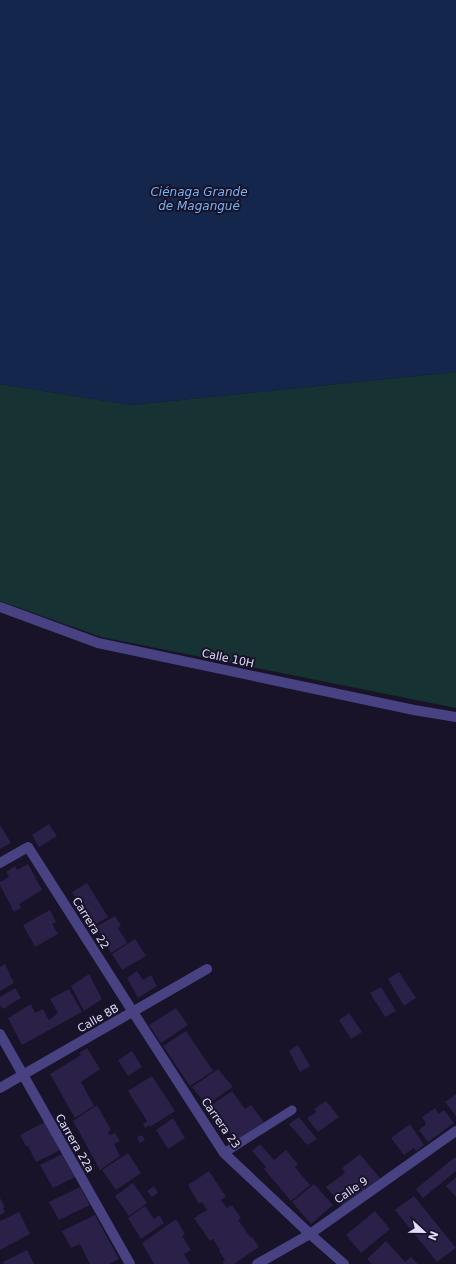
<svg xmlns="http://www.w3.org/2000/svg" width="456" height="1264" font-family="'DejaVu Sans',sans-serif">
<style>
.green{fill:#163232}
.water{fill:#14264b}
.building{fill:#2a2048}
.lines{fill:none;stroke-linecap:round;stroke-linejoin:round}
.lane{stroke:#484283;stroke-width:9}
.street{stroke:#484283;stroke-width:10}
.labels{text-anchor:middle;stroke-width:4;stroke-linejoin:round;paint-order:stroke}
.street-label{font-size:11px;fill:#e2ddfc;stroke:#181328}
.water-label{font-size:12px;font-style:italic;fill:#74b2f3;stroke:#181328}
</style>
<rect width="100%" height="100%" fill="#181328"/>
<path class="green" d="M456,372V708L101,637L0,601V384L131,405Z"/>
<path class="water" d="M0,0H456V372L131,405L0,384Z"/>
<path class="building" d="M49,824L57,836L39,847L32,835Z
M0,825L11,843L0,849Z
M28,864L42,890L19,904L21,908L14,912L0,885V882L9,877L6,872L15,866L17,870Z
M87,883L108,917L93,926L72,892Z
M50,910L56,922L52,924L58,934L35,947L23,925Z
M115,916L121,925L118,928L127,943L111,953L99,932L97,934L94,928Z
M135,939L146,956L122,970L112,954Z
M5,964L14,983L0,991V967Z
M137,971L143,980L151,975L157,986L138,998L127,978Z
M399,972L416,998L404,1006L388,979Z
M89,974L102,999L84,1011L71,986Z
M381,987L396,1011L385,1017L370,993Z
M15,988L21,998L3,1009L0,1005V997Z
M69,989L82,1012L22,1045L8,1018L31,1004L35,1013L43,1009L49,1020L58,1013L50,999Z
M176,1008L188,1025L161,1043L149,1025Z
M349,1013L362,1032L351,1039L339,1020Z
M186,1031L213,1071L190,1086L163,1046Z
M298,1045L310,1066L300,1072L289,1051Z
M87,1048L100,1069L81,1082L94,1106L75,1118L50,1074L81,1055L79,1053Z
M132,1051L142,1067L128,1076L118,1060Z
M218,1069L233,1087L206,1105L192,1087Z
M152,1076L175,1111L150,1127L149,1125L145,1128L143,1124L147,1121L128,1091Z
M232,1091L245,1109L251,1105L264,1122L236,1142L221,1123L220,1124L214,1116L217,1114L210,1106Z
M456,1094V1116L445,1102Z
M326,1101L339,1117L318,1132L307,1118L317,1112L314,1109Z
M97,1105L111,1130L108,1132L110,1135L115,1133L120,1141L114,1144L120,1156L100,1170L73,1121Z
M435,1108L439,1114L444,1110L454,1123L428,1142L419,1130L426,1124L422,1117Z
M299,1117L317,1139L307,1145L289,1124Z
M173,1118L185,1138L168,1149L156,1130Z
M45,1122L60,1150L36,1162L28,1146H26L20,1135Z
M410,1124L424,1145L416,1151L414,1148L404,1155L391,1138Z
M142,1135L145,1140L140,1143L137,1137Z
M260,1144L274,1160L286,1150L298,1164L295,1167L310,1185L291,1201L264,1169L266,1167L252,1151Z
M128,1153L141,1173L116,1190L102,1170Z
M62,1154L75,1177L53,1188L40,1165Z
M360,1154L380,1178L342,1206L326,1187L345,1173L342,1168Z
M455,1157L456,1159V1171L423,1198L416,1189Z
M209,1171L226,1197L221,1200L227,1208L232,1205L241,1218L238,1220L251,1238L252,1237L259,1247L234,1264H224L222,1262L225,1260L219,1251L220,1250L213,1239L210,1241L194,1218L207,1210L202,1202L199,1204L188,1185Z
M456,1177V1197L446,1186Z
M133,1183L147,1203L129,1216L115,1196Z
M314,1184L333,1205L311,1224L292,1202Z
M154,1186L158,1193L152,1197L147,1191Z
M80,1187L90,1205L59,1220L49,1202Z
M414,1196L456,1248L437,1262L395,1210Z
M0,1198L5,1207L3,1208L5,1212L0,1215Z
M145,1206L154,1219L159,1215L164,1223L141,1239L128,1218Z
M375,1211L390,1229L361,1253L346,1235Z
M19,1212L30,1234L0,1250V1221Z
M95,1215L119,1259L109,1264H90L80,1244L71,1248L62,1231Z
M176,1219L185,1234L182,1236L191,1250L184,1254L190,1264H154L142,1243Z
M386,1241L405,1262L411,1257L418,1264H372L367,1259Z
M27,1250L34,1264H4L3,1262Z"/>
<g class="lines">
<path class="lane" d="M224,1153L292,1110"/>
<path class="street" d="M0,607L98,643L414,710L456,717
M0,863L28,847L133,1012L224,1153L310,1234L344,1264
M0,1034L130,1264
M0,1088L207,969
M257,1264L310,1234L456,1131"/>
</g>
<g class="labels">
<g class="street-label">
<text transform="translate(228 658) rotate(12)" y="4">Calle 10H</text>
<text transform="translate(91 923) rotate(58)" y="4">Carrera 22</text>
<text transform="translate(98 1018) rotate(-30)" y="4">Calle 8B</text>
<text transform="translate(221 1123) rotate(55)" y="4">Carrera 23</text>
<text transform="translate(75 1143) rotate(60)" y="4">Carrera 22a</text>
<text transform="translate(351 1190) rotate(-35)" y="4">Calle 9</text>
</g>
<g class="water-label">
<text x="199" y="196">Ciénaga Grande<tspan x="199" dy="14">de Magangué</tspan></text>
</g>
</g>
<g transform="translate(424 1232) rotate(112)" stroke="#181328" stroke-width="3" paint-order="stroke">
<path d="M0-3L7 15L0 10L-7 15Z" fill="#e2ddfc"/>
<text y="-6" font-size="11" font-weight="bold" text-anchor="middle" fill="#e2ddfc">N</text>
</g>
</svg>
